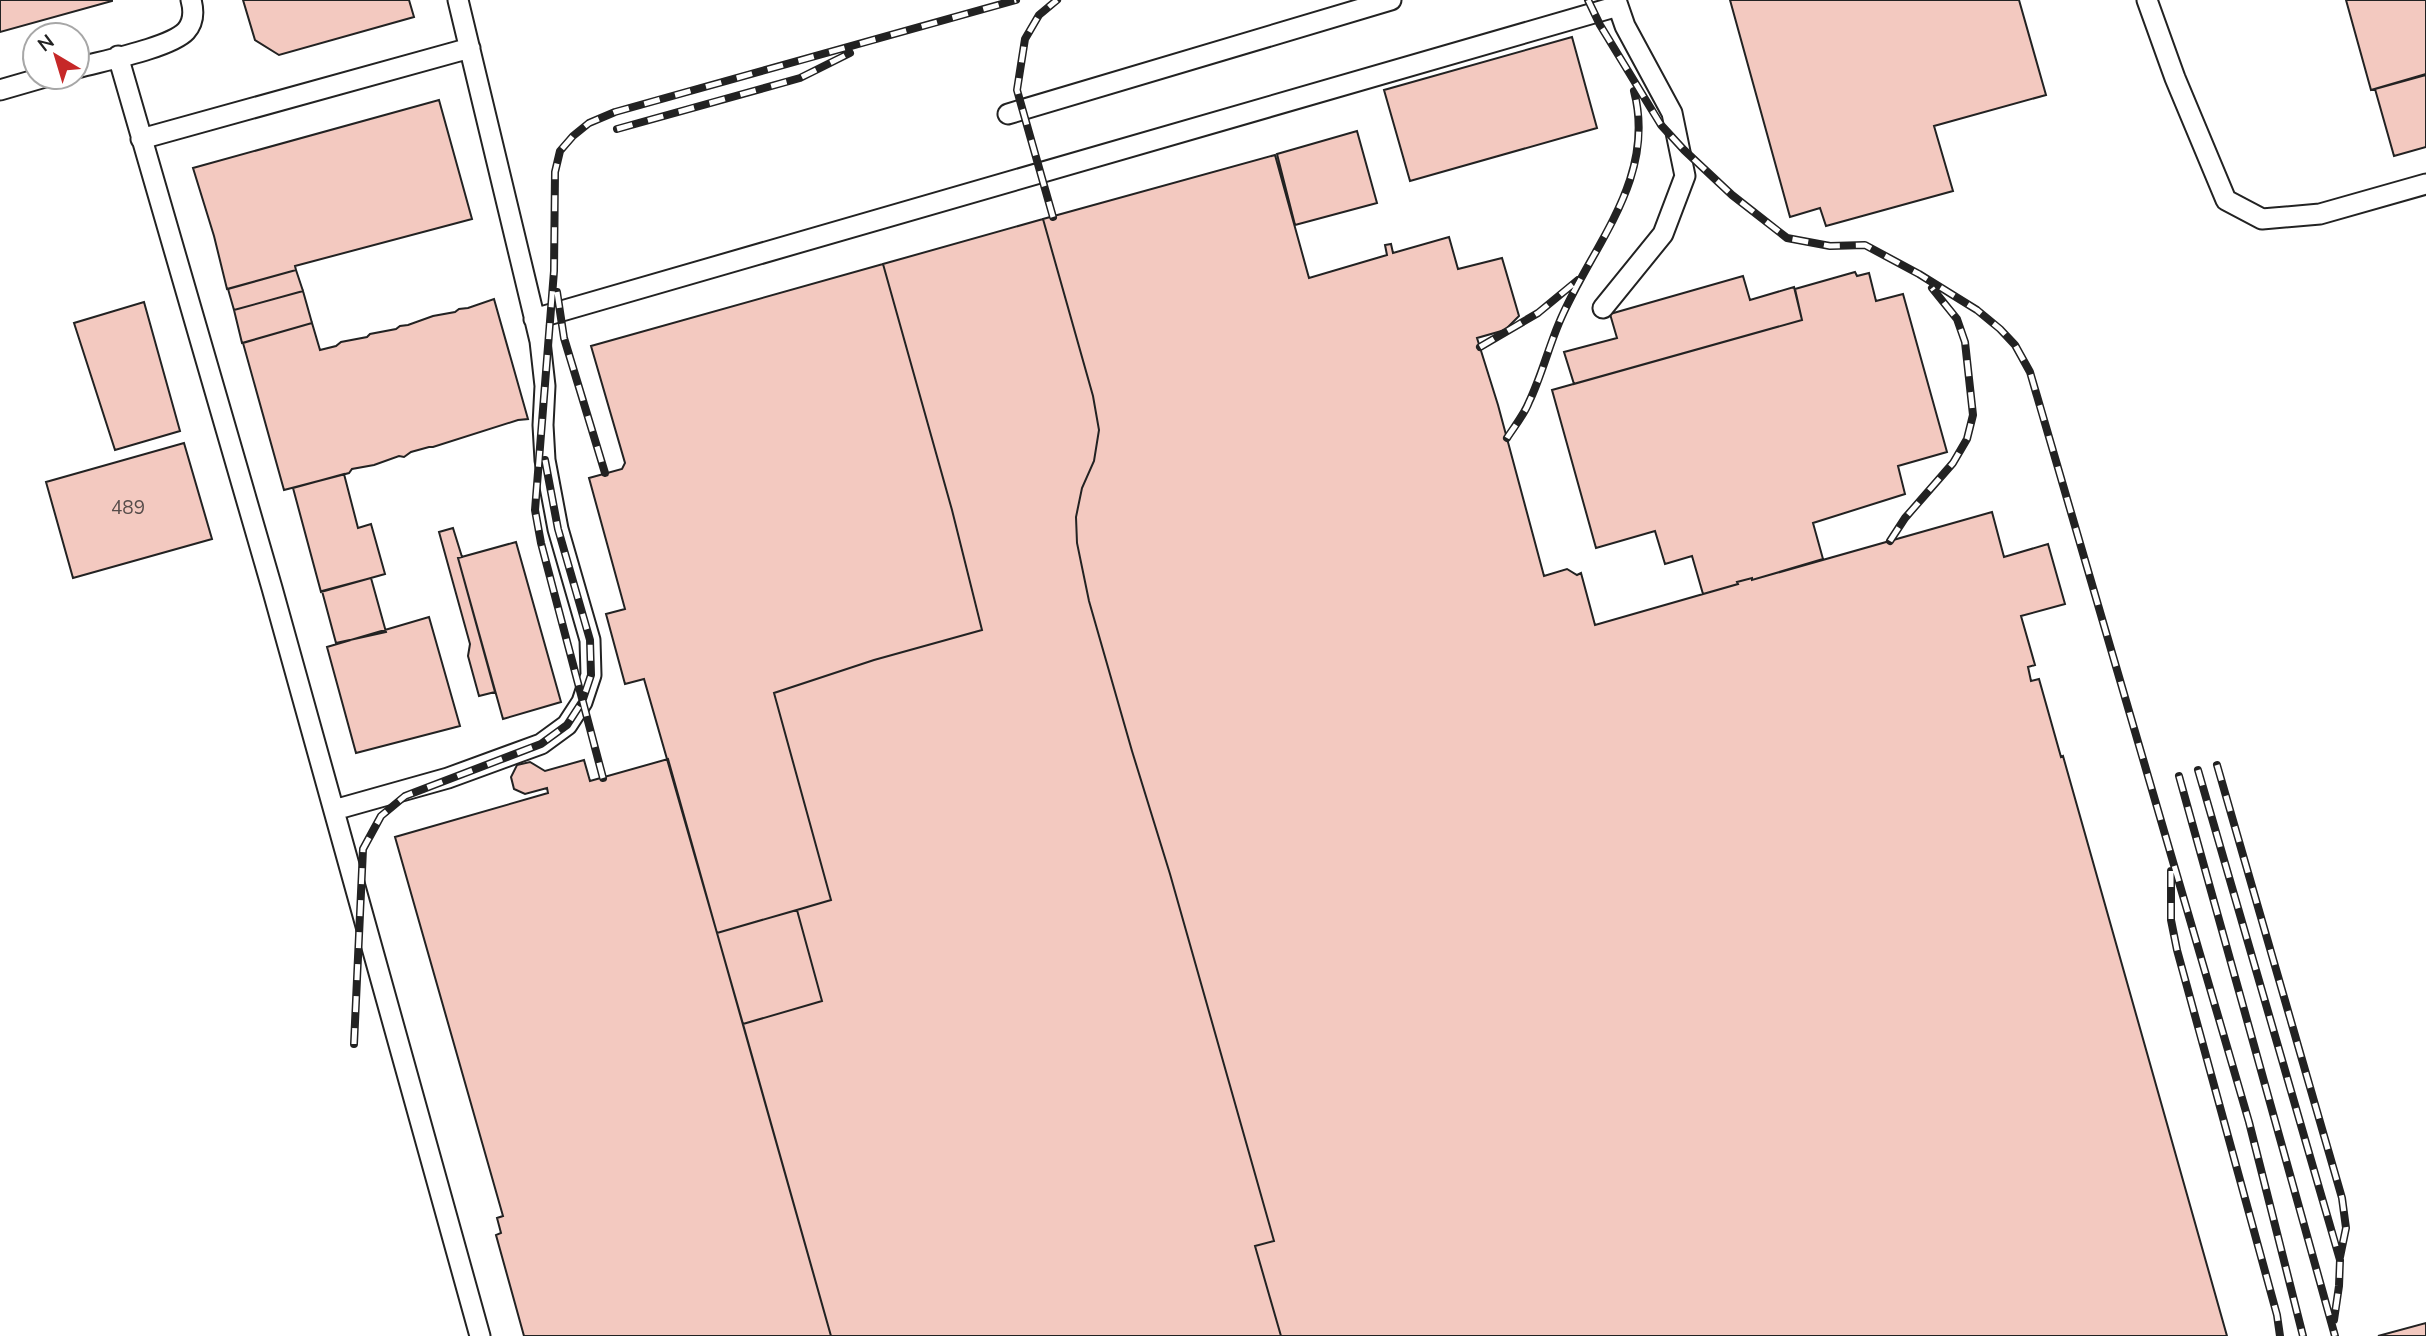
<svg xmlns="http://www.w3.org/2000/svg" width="2426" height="1336" font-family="'Nunito Sans',sans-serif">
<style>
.building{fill:#f3c9c0;stroke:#222;stroke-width:2}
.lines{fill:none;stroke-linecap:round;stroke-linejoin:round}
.service-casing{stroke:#222;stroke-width:23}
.service{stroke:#fff;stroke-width:19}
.rail-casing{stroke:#222;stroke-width:8}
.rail{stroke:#fff;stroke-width:5;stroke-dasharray:16;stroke-linecap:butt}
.labels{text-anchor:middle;stroke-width:5;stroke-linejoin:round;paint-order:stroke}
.number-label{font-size:19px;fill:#564c4a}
</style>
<rect width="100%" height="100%" fill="#fff"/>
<path class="building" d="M0,0H112V1L0,32Z
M243,0H409L414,17L279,55L255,40Z
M1730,0H2019L2046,95L1934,126L1953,191L1826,226L1820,208L1790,217Z
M2346,0H2426V74L2371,90Z
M1572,37L1597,128L1410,181L1384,90Z
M2426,75V147L2394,156L2375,89Z
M439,100L472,219L295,266L296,270L227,289L214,236L193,168Z
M1357,131L1377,203L1295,225L1277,154Z
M1275,155L1309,278L1387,255L1385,245L1391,244L1393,253L1449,237L1458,269L1502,258L1519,316L1505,330L1477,338L1498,405L1544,576L1567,569L1577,575L1581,573L1595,625L1738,584L1737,582L1752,578V580L1992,512L2004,557L2048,544L2065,604L2021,616L2035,665L2028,667L2031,681L2039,679L2061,757L2063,756L2227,1336H1281L1255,1246L1274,1241L1170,874L1132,751L1089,601L1077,543L1076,517L1082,488L1094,461L1099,430L1093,396L1043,219Z
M1043,219L1093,396L1099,430L1094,461L1082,488L1076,517L1077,543L1089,601L1132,751L1170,874L1274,1241L1255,1246L1281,1336H831L743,1024L822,1001L797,910L831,900L774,693L874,660L982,630L952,510L883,264Z
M883,264L952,510L982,630L874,660L774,693L831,900L717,933L644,679L625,684L606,614L625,609L589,478L622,469L625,463L591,346Z
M296,270L303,291L234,310L228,289Z
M1855,272L1857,276L1869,273L1876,301L1903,294L1947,452L1898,466L1905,494L1813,523L1823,559L1752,580V578L1737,582L1738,584L1703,594L1692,556L1665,564L1655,531L1596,548L1552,390L1802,320L1795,289Z
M1743,276L1750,300L1794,287L1802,320L1574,384L1564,352L1617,338L1610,314Z
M303,291L312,323L242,343L234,310Z
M494,299L528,419L518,420L433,447H429L411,452L404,457L399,456L374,465L352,469L349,473L284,490L243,343L312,323L320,350L336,346L341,342L367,337L370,334L396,329L400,326L408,325L433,316L455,312L459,309L468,308Z
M144,302L180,431L115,450L74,323Z
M184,443L212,539L73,578L46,482Z
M344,474L358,528L371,524L385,574L321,592L293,488Z
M453,528L462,557L458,558L495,692L479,696L468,656L470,644L439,532Z
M516,542L561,702L503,719L458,558Z
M371,578L386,632L336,643L322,591Z
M429,617L460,726L356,753L327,647Z
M668,759L717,933L831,1336H524L496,1235L501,1233L497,1218L503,1216L395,837L548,793L547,788L525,794L514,789L511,777L517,765L530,762L545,771L584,760L590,781Z
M797,910L822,1001L743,1024L717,933Z
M2426,1323V1336H2378Z"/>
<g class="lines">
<g class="service-casing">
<path id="service" d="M2147,0L2175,78L2226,200L2262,219L2320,214L2426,184
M118,56L272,588L480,1336
M77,68C102,61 170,48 186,31C194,22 194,11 191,0
M0,90L45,77
M1008,114L1391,0
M141,139L470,48
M1603,308L1663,234L1685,176L1672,113L1625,26L1616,0
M534,319L1618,6
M334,810L448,778L541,744L567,725L582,702L591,675L590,640L558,529L545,460L543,425L545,386L540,341L458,0"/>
</g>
<use href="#service" class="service"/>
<g class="rail-casing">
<path id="rail" d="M1588,0L1600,25L1661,125L1684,150L1732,195L1787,238L1830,246L1865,245L1919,274L1977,310L2000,329L2015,345L2030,372L2249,1122L2303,1336
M617,129L800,78L850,53
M1053,217L1017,90L1025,39L1039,15L1057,0
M557,292L564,338L605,473
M1480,347L1538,313L1578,280
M1507,438C1514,427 1524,415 1529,402C1541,377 1548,349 1559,323C1591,246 1657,180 1634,91
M1890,541L1905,518L1953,463L1967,439L1973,415L1965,342L1957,319L1932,288
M2217,765L2342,1198L2346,1228L2340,1257
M2198,770L2340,1260L2339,1286L2334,1320
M2179,776L2335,1336
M603,778L541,543L535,510L554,271L555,172L560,151L573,136L589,123L615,112L1016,0
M2171,871V920L2177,950L2277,1315L2280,1336
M354,1044L363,849L381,816L405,796L541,744L567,725L582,702L591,675L590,640L558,529L545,460"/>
</g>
<use href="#rail" class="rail"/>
</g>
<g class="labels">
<g class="number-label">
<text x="128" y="514">489</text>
</g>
</g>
<g transform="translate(56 56) rotate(322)"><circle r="33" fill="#ffffff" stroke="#a7a7a7" stroke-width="2"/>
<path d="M0-5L12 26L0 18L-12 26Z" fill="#c62828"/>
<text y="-10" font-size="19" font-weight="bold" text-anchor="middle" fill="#222222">N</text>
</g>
</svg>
